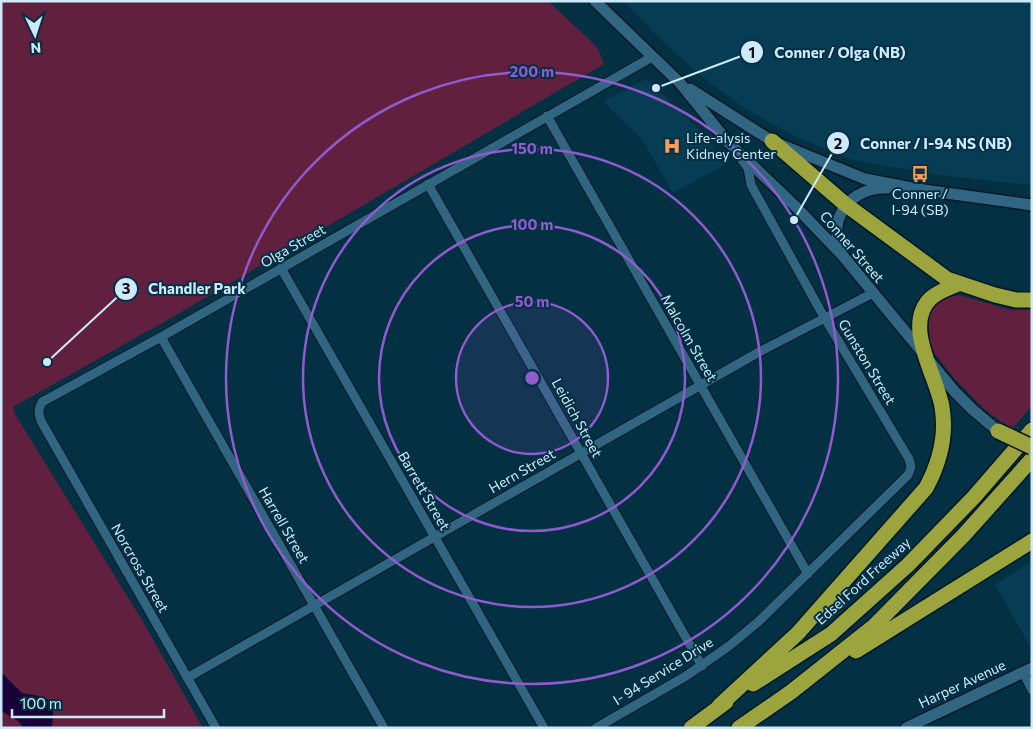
<svg xmlns="http://www.w3.org/2000/svg" width="1033" height="729" font-family="Commissioner,sans-serif">
<style>
.built{fill:#073d54}
.green{fill:#62203f}
.water{fill:#180239}
.lines{fill:none;stroke-linecap:round;stroke-linejoin:round}
.minor-casing{stroke:#001725;stroke-width:11}
.secondary-casing{stroke:#001725;stroke-width:14}
.motorway-casing{stroke:#001725;stroke-width:18}
.minor{stroke:#316683;stroke-width:9}
.secondary{stroke:#316683;stroke-width:11}
.motorway{stroke:#9ba43d;stroke-width:15}
.motorway-bridge-casing{stroke:#001725;stroke-width:18;stroke-linecap:butt}
.motorway-bridge{stroke:#9ba43d;stroke-width:15}
.ring{fill:none;stroke:#905bce;stroke-width:2.5}
.labels{text-anchor:middle;stroke-width:4;stroke-linejoin:round;paint-order:stroke}
.poi-label{font-size:14px;fill:#cee9fa;stroke:#043044;text-anchor:start}
.street-label{font-size:14px;fill:#cee9fa;stroke:#043044}
.centre{fill:#905bce;stroke:#043044;stroke-width:2.5}
.ring-label{font-size:15px;text-anchor:middle;font-weight:bold;fill:#905bce;stroke:#043044;stroke-width:4;stroke-linejoin:round;paint-order:stroke}
.leader{fill:none;stroke:#cee9fa;stroke-width:2}
.callout-dot{fill:#cee9fa;stroke:#043044;stroke-width:2}
.mark-label{font-size:15px;text-anchor:middle;font-weight:bold;fill:#111}
.callout-label{font-size:15px;text-anchor:middle;font-weight:bold;fill:#cee9fa;stroke:#043044;stroke-width:4;stroke-linejoin:round;paint-order:stroke}
</style>
<rect width="100%" height="100%" fill="#043044"/>
<path class="built" d="M624,1H1032V185L948,176L874,164L850,159L796,137L747,110L700,75L660,39Z
M646,79L708,138L723,166L673,193L642,139L603,101Z
M1032,561V642L1029,644L995,585Z"/>
<path class="green" d="M1,1H548L597,47L604,64L171,318L13,407L15,414L142,620L203,728H1Z
M959,295L1010,310H1032V406L1012,429L985,410L954,378L932,350L925,328L932,307L941,299Z"/>
<path class="water" d="M1,672L22,693L44,697L48,700L53,712L52,728H24L18,721L1,711Z"/>
<g class="lines">
<g class="minor-casing">
<path id="minor" d="M547,116L808,574
M428,184L702,666
M281,268L544,728
M161,337L384,728
M1023,672L1032,690
M187,678L759,352L873,293
M216,728L41,421C38,414 38,409 42,402L161,337L652,57
M596,728L686,676L729,646L758,622L908,475L911,467L909,459L824,317L751,185L748,168L742,160"/>
</g>
<g class="secondary-casing">
<path id="secondary" d="M595,1L680,83L727,141L796,207L843,256L955,392L972,409L998,431
M690,89L772,141L865,179L917,189L1032,205
M841,251C827,217 851,187 887,188
M906,728L1032,668"/>
</g>
<g class="motorway-casing">
<path id="motorway" d="M772,141L845,204L947,279L995,295L1016,300H1032
M856,651L1032,541
M753,684L831,634L908,565L974,497L1032,430
M719,706L798,633L926,488C940,462 947,436 942,407C937,376 902,325 931,298C939,291 949,288 958,284
M691,728L726,702
M739,728L791,692L873,627L963,536L1032,459"/>
</g>
<use href="#minor" class="minor"/>
<use href="#secondary" class="secondary"/>
<use href="#motorway" class="motorway"/>
<g class="motorway-bridge-casing">
<path id="motorway-bridge" d="M998,431L1032,447"/>
</g>
<use href="#motorway-bridge" class="motorway-bridge"/>
</g>
<circle cx="532" cy="378" r="76" fill="#905bce" fill-opacity=".12"/>
<g class="ring">
<circle cx="532" cy="378" r="76"/>
<circle cx="532" cy="378" r="153"/>
<circle cx="532" cy="378" r="229"/>
<circle cx="532" cy="378" r="306"/>
</g>
<defs>
<g id="hospital-bare" transform="scale(1.35)"><path d="M-5-5h3v3.5h4V-5h3V5h-3V1.5h-4V5h-3Z" fill="#fe9c57" stroke="#043044" stroke-width="2.5" paint-order="stroke"/></g>
<g id="bus-bare" transform="scale(1.35)"><path d="M-5-6H5V4H4V6H2V4H-2V6H-4V4H-5ZM-3.5-4V0h7V-4ZM-3.5 1.2v1.5H-2V1.2ZM2 1.2v1.5H3.5V1.2Z" fill="#fe9c57" stroke="#043044" stroke-width="2.5" paint-order="stroke"/></g>
</defs>
<g fill-rule="evenodd">
<use href="#hospital-bare" x="672" y="146"/>
<use href="#bus-bare" x="920" y="174"/>
</g>
<g class="labels">
<g class="poi-label">
<text x="686" y="143">Life-alysis<tspan x="686" dy="16">Kidney Center</tspan></text>
<text x="920" y="199" text-anchor="middle">Conner /<tspan x="920" dy="16">I-94 (SB)</tspan></text>
</g>
<g class="street-label">
<text transform="translate(293 246) rotate(-30)" y="5">Olga Street</text>
<text transform="translate(852 247) rotate(49)" y="5">Conner Street</text>
<text transform="translate(689 338) rotate(60)" y="5">Malcolm Street</text>
<text transform="translate(867 362) rotate(59)" y="5">Gunston Street</text>
<text transform="translate(577 418) rotate(61)" y="5">Leidich Street</text>
<text transform="translate(522 471) rotate(-30)" y="5">Hern Street</text>
<text transform="translate(424 491) rotate(60)" y="5">Barrett Street</text>
<text transform="translate(284 525) rotate(60)" y="5">Harrell Street</text>
<text transform="translate(140 568) rotate(60)" y="5">Norcross Street</text>
<text transform="translate(863 581) rotate(-42)" y="5">Edsel Ford Freeway</text>
<text transform="translate(663 671) rotate(-32)" y="5">I- 94 Service Drive</text>
<text transform="translate(962 684) rotate(-25)" y="5">Harper Avenue</text>
</g>
</g>
<circle cx="532" cy="378" r="8" class="centre"/>
<g class="ring-label">
<text x="532" y="77">200 m</text>
<text x="532" y="154">150 m</text>
<text x="532" y="230">100 m</text>
<text x="532" y="307">50 m</text>
</g>
<path class="leader" d="M656 88L752 52M794 220L838 143M47 362L126 289"/>
<g class="callout-dot">
<circle cx="656" cy="88" r="5"/>
<circle cx="794" cy="220" r="5"/>
<circle cx="47" cy="362" r="5"/>
<circle cx="752" cy="52" r="12"/>
<circle cx="838" cy="143" r="12"/>
<circle cx="126" cy="289" r="12"/>
</g>
<g class="mark-label">
<text x="752" y="58">1</text>
<text x="838" y="149">2</text>
<text x="126" y="294">3</text>
</g>
<g class="callout-label">
<text x="840" y="58">Conner / Olga (NB)</text>
<text x="936" y="149">Conner / I-94 NS (NB)</text>
<text x="197" y="294">Chandler Park</text>
</g>
<rect width="1033" height="729" fill="none" stroke="#cee9fa" stroke-width="5"/>
<g transform="translate(35 35) rotate(176)" stroke="#043044" stroke-width="4" paint-order="stroke">
<path d="M0-4L9 19L0 12L-9 19Z" fill="#cee9fa"/>
<text y="-8" font-size="14" font-weight="bold" text-anchor="middle" fill="#cee9fa">N</text>
</g>
<path d="M12 709v8h152v-8" fill="none" stroke="#cee9fa" stroke-width="2.5"/>
<text x="20" y="709" font-size="15" fill="#cee9fa" stroke="#043044" stroke-width="4" paint-order="stroke">100 m</text>
</svg>
